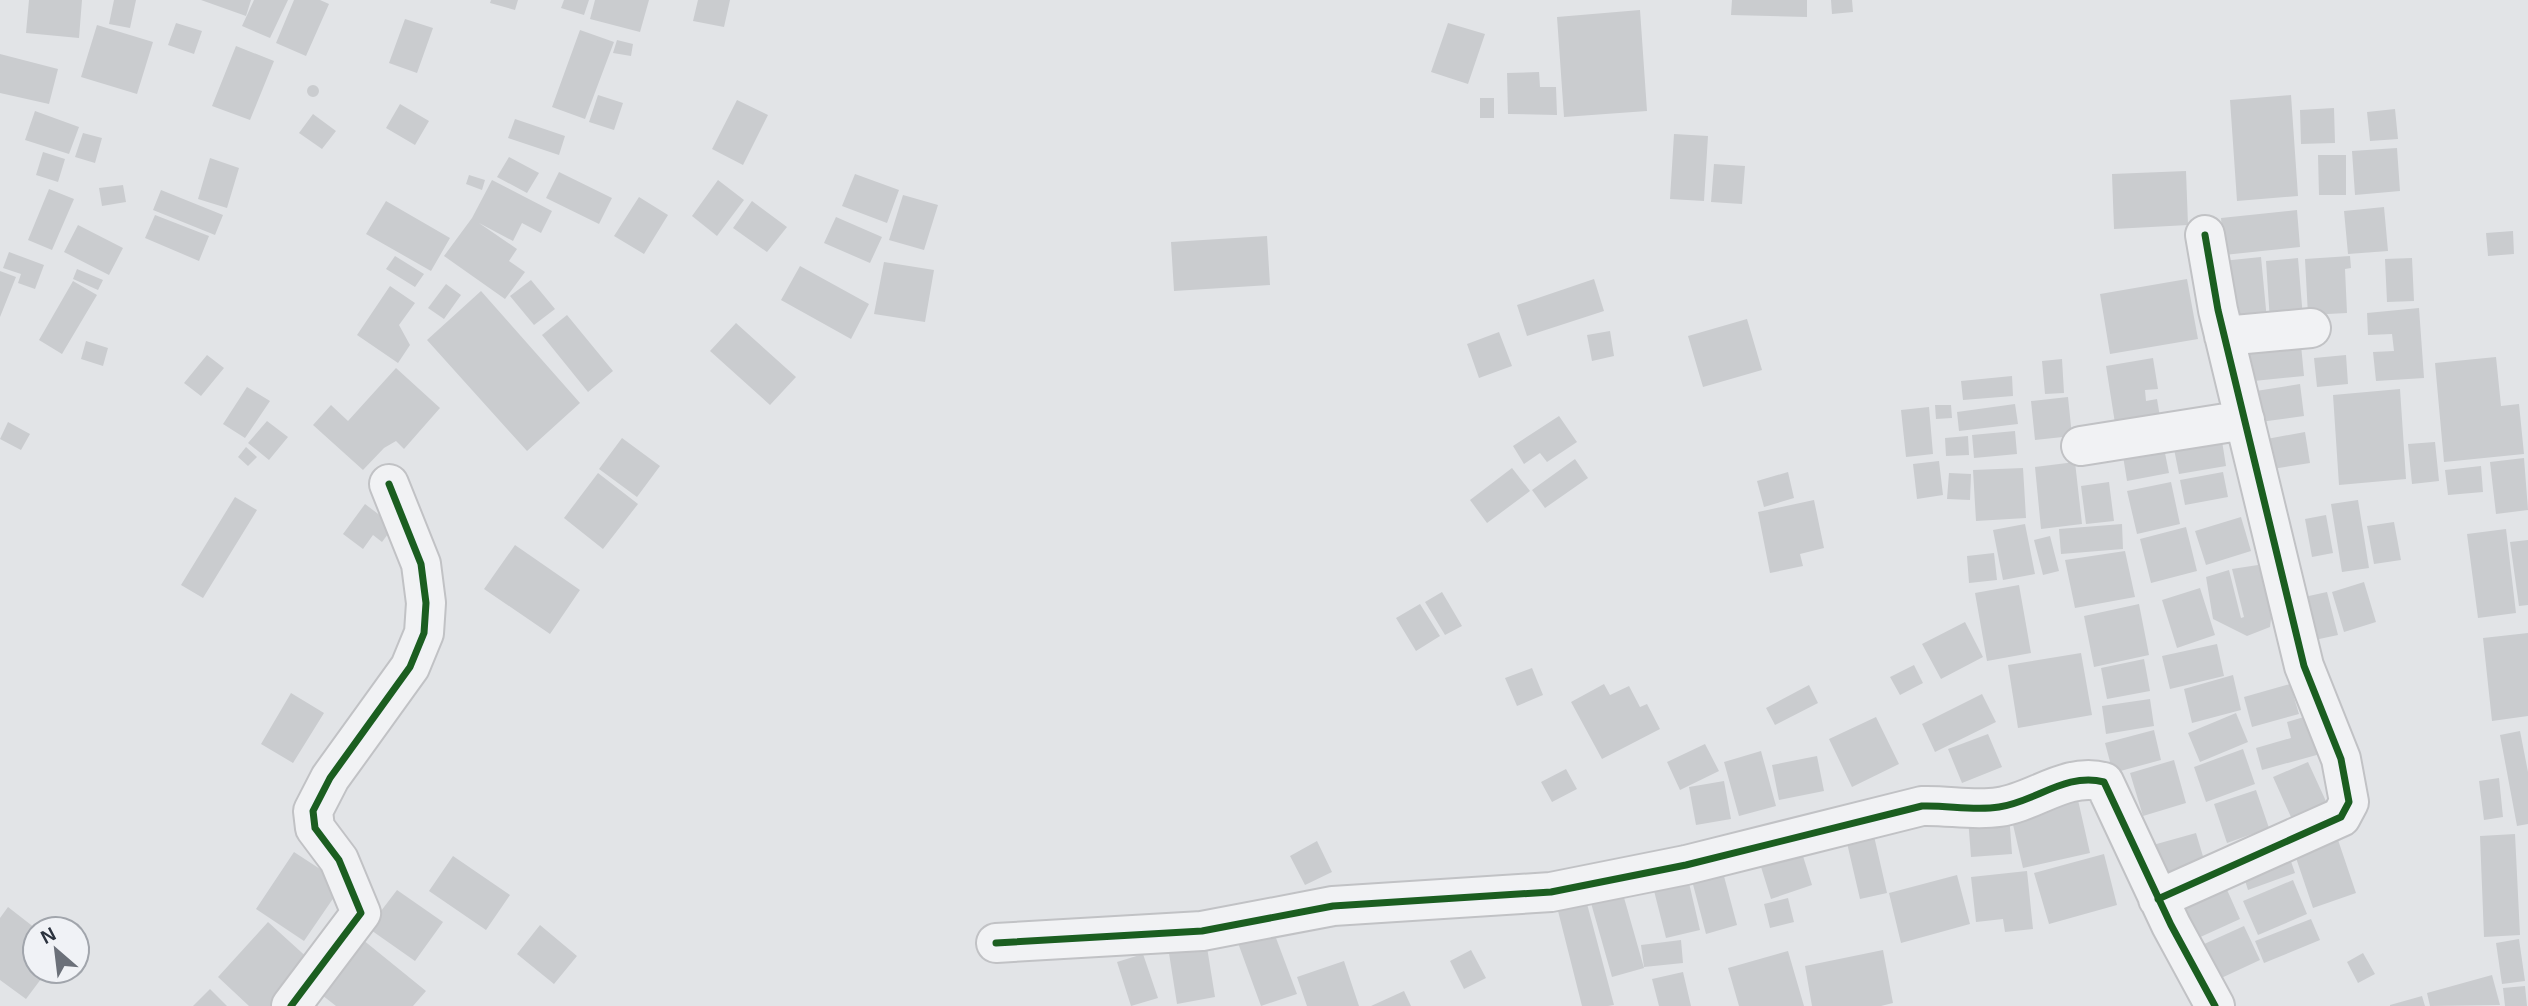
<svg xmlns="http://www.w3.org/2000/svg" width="2528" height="1006" font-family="Arial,sans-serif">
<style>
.building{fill:#cacccf}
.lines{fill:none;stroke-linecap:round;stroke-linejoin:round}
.minor-casing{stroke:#c1c2c5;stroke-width:42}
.minor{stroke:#f1f2f4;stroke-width:38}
.cycleway-casing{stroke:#f0f2f6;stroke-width:11}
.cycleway{stroke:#1b5e20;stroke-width:7}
</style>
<rect width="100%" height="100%" fill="#e2e4e7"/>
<path class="building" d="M29,0H82L79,38L26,33Z
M114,0H136L130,28L109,24Z
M201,0H251L246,16Z
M254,0H288L270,38L242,26Z
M294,0H320L329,4L306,56L276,43Z
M491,0H518L515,10L490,3Z
M564,0H589L584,15L561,8Z
M595,0H649L640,32L590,19Z
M698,0H730L724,27L693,21Z
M1732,0H1807V17L1731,15Z
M1831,0H1852L1853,12L1832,14Z
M1640,10L1647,111L1564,117L1557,17Z
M405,19L433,28L417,73L389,63Z
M176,23L202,31L194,54L168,45Z
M1448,23L1485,34L1468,84L1431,72Z
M97,25L153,42L137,94L81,77Z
M580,30L614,42L585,119L552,107Z
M617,40L633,44L631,56L613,53Z
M236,46L274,61L250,120L212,106Z
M0,54L58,69L49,104L0,93Z
M1539,72L1540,87H1556L1557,115L1508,114L1507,73Z
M307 91a6 6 0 1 1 12 0a6 6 0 1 1-12 0Z
M598,95L623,103L614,130L589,122Z
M2291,95L2298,196L2237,201L2230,100Z
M1480,98H1494V118H1480Z
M737,100L768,115L743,165L712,149Z
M400,104L429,121L415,145L386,128Z
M2334,108L2335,143L2301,144L2300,110Z
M2395,109L2398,139L2370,141L2367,112Z
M35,111L79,127L69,154L25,140Z
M313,114L336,131L322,149L299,133Z
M515,119L565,136L559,155L508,138Z
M83,133L102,138L95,163L75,157Z
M1674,134L1708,136L1704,201L1670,199Z
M2397,148L2400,191L2355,195L2352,151Z
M43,152L65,159L58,182L36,175Z
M2318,155H2346V195H2319Z
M509,157L539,173L527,193L497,177Z
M210,158L239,168L227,208L198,199Z
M1714,164L1745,166L1742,204L1711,202Z
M2186,171L2188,225L2114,229L2112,174Z
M559,172L612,198L599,224L546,198Z
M855,174L899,190L887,223L842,206Z
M469,175L485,180L482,190L466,184Z
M492,180L552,211L541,233L522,223L513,241L479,223L517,249L509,261L525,272L505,299L444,256L472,218Z
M718,180L744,200L717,236L692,216Z
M123,185L126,202L102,206L99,188Z
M49,189L74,199L52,250L28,240Z
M161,190L223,215L215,235L153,210Z
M903,195L938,205L924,250L889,240Z
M639,197L668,215L644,254L614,236Z
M386,201L450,238L431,271L366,234Z
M752,201L787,227L767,252L733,228Z
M2384,207L2388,251L2348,254L2344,211Z
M2297,210L2300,247L2224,255L2221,218Z
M155,215L209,236L199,261L145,238Z
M836,217L882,237L870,263L824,243Z
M78,225L123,248L109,275L64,252Z
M2513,231L2514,254L2488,256L2486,233Z
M1267,236L1270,285L1174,291L1171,242Z
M9,252L44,265L35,289L18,283L21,274L3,268Z
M395,256L424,274L415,287L386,269Z
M2350,256L2351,268L2345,269L2347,313L2308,315L2305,259Z
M2261,257L2267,320L2228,324L2222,261Z
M2298,258L2303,318L2270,321L2266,261Z
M2412,258L2414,301L2387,302L2385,259Z
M884,262L934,270L925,322L874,314Z
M800,266L869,304L851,339L781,300Z
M77,269L103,280L98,290L73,279Z
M0,271L16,277L0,317Z
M1594,279L1604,311L1527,336L1517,305Z
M2187,279L2198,339L2110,354L2100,294Z
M531,280L555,309L534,325L510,296Z
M73,281L97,295L62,354L39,340Z
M446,284L461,295L444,319L428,308Z
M390,286L415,303L399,325L410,345L398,363L357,335Z
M481,291L580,403L527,451L427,340Z
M2419,308L2424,378L2376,381L2373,352L2394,351L2392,334L2368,335L2367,313Z
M567,315L613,371L588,392L542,335Z
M1747,319L1762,370L1703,387L1688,336Z
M736,323L796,377L770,405L710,351Z
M1610,331L1614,356L1592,361L1587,335Z
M1499,332L1512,366L1479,378L1467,344Z
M86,341L108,348L103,366L81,359Z
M2301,345L2304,376L2244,382L2241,350Z
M207,355L224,368L201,396L184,383Z
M2346,355L2348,384L2317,387L2314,358Z
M2496,357L2501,406L2519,404L2524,454L2444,462L2435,363Z
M2153,358L2158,389L2145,390L2146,401L2157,399L2162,429L2117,436L2106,366Z
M2062,359L2064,393L2045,394L2042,361Z
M396,368L440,408L404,449L396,441L384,448L363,470L313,425L331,405L348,421Z
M2012,376L2013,396L1963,400L1961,381Z
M2300,384L2304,416L2260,422L2256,391Z
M247,387L270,401L245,438L223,424Z
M2400,389L2406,479L2339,485L2333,395Z
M2068,397L2072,436L2035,440L2031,401Z
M2015,404L2018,424L1959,431L1957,412Z
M1935,405H1951L1952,418L1936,419Z
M1929,407L1933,454L1906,457L1901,410Z
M1559,416L1577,442L1547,462L1540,453L1524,464L1513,446Z
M267,421L288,437L269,460L248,443Z
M8,422L30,434L21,450L0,439Z
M2015,431L2017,454L1974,458L1972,435Z
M2305,432L2310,463L2260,471L2256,441Z
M1968,436L1969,455L1946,456L1945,438Z
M622,438L660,466L637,497L599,469Z
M2222,441L2226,466L2179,474L2174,449Z
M2435,442L2439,481L2412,484L2408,444Z
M246,447L257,457L248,466L238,457Z
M2164,448L2169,473L2127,481L2123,456Z
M2524,458L2528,510L2496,514L2490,462Z
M1575,459L1588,478L1545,508L1532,490Z
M1939,461L1943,495L1917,499L1913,464Z
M2075,462L2082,524L2041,529L2035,467Z
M2481,466L2483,492L2448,495L2445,470Z
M1512,468L1530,491L1487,523L1470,500Z
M2023,468L2026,518L1976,521L1973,470Z
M1788,472L1794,498L1764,507L1757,481Z
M2223,472L2228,497L2185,505L2180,480Z
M598,473L638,504L603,549L564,518Z
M1949,473L1971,474L1970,500L1947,499Z
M2109,482L2114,521L2086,524L2081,486Z
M2171,482L2180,524L2137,534L2127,491Z
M235,497L257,510L203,598L181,585Z
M1814,500L1824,548L1800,554L1803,566L1770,573L1758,512Z
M2358,500L2369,568L2342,572L2331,504Z
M365,504L394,526L382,542L373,535L363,549L343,534Z
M2326,515L2333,553L2312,557L2305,519Z
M2241,517L2251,551L2206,565L2195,531Z
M2394,522L2401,560L2374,564L2367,526Z
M2025,524L2035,574L2003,580L1993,530Z
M2122,524L2123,549L2061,554L2059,529Z
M2186,527L2197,571L2151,583L2140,539Z
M2506,529L2516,613L2478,618L2467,534Z
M2050,536L2059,571L2043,575L2034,540Z
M2528,540V605L2519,606L2510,542Z
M515,545L580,590L550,634L484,589Z
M2125,551L2135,597L2075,608L2065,560Z
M1994,553L1997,580L1969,583L1967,556Z
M2258,565L2273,604L2270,627L2247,636L2213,619L2206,577L2229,570L2241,618L2244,617L2232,569Z
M2364,582L2376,622L2344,632L2332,592Z
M2019,585L2031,653L1987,661L1975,593Z
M2200,588L2215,635L2177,648L2162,600Z
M1442,592L1462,626L1445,635L1425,602Z
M2327,592L2338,635L2305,642L2295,599Z
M1420,604L1440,636L1416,651L1396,618Z
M2139,604L2149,655L2094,667L2084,616Z
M1965,622L1983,657L1941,679L1922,644Z
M2528,633V716L2492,721L2483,638Z
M2217,644L2224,676L2170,689L2162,656Z
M2081,653L2092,715L2018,728L2008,665Z
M2144,659L2150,691L2107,699L2101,668Z
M1914,665L1923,683L1900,695L1890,677Z
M1532,668L1543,695L1517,706L1505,678Z
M2233,675L2241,710L2192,723L2184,689Z
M1604,684L1610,695L1629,686L1640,707L1647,704L1660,729L1602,759L1571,702Z
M2290,684L2299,714L2252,727L2244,697Z
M1809,685L1818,703L1775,725L1766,708Z
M291,693L324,713L293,763L261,744Z
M1982,694L1996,722L1935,752L1922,724Z
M2150,699L2154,726L2106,734L2102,706Z
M2321,712L2331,751L2262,770L2256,748L2291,738L2287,722Z
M2236,713L2248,742L2200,762L2188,733Z
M1876,717L1899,764L1852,787L1829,739Z
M2154,730L2161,760L2113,773L2105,743Z
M2520,731L2528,772V824L2517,826L2500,735Z
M1988,734L2002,767L1962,783L1948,749Z
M1705,744L1719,771L1680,790L1667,762Z
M2243,749L2255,784L2206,802L2194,767Z
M1761,751L1776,806L1739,816L1724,762Z
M1817,756L1824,791L1779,800L1772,765Z
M2174,760L2186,803L2143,816L2130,773Z
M2308,762L2330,810L2295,826L2273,777Z
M1566,769L1577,789L1552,802L1541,782Z
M2499,778L2503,817L2484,820L2479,781Z
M1724,781L1731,819L1696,825L1689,787Z
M2256,790L2269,828L2227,843L2214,804Z
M2078,800L2090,853L2023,868L2011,816Z
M2009,814L2012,854L1971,857L1968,818Z
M2196,833L2205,863L2161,875L2153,845Z
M2515,834L2520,935L2484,937L2480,836Z
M1874,836L1887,893L1860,899L1847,843Z
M2337,837L2356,893L2313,908L2294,852Z
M1798,840L1812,885L1771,899L1757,854Z
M1317,841L1332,872L1305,885L1290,856Z
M2286,847L2295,873L2248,890L2240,865Z
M294,852L343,884L304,941L256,909Z
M2104,854L2117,905L2049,924L2034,873Z
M453,856L510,895L486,930L429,891Z
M1721,865L1737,925L1706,934L1690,873Z
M1686,870L1700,930L1666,938L1651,879Z
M2027,871L2033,929L2005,932L2003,919L1976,922L1971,877Z
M2220,874L2240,919L2196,939L2176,895Z
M1957,875L1970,924L1901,943L1889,893Z
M2293,880L2307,914L2258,935L2243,901Z
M1621,887L1644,968L1612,977L1589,896Z
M397,890L443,922L415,961L368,928Z
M1788,898L1794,922L1770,928L1764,904Z
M1586,900L1614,1005L1608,1006H1582L1557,907Z
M8,907L35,928V971H47L26,999L0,980V918Z
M2311,919L2320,940L2264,963L2255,941Z
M268,922L311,961L271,1006H249L218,977Z
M540,925L577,956L554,984L517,954Z
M2244,926L2260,960L2217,980L2202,945Z
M1273,930L1297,994L1261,1006L1238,943Z
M357,935L426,991L413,1006H336L313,988Z
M2519,939L2525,981L2502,984L2496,943Z
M1681,940L1683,963L1644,967L1641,945Z
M1206,941L1215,997L1177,1004L1168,947Z
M1471,950L1486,978L1464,989L1450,961Z
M1883,950L1893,1003L1881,1006H1812L1805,966Z
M1788,951L1804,1006H1739L1728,968Z
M2363,953L2375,974L2358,983L2347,962Z
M1143,954L1158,998L1131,1006L1117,962Z
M1344,961L1359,1006H1307L1297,977Z
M1683,972L1691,1006H1659L1652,979Z
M2492,975L2500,1005L2430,1006L2427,993Z
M2525,986L2527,1006H2505L2503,988Z
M210,989L227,1006H193Z
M1404,991L1411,1006H1371Z
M2422,996L2425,1006H2390V1005Z"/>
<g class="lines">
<g class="minor-casing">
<path id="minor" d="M2224,336L2311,328
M2081,446L2245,420
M2158,899L2341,817L2349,802L2341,759L2304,666L2218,310L2205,235
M996,943L1202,931L1333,906L1551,892L1686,865L1922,806C1948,805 1973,811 1999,807C2035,802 2066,772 2104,782L2171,925L2215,1006
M291,1006L361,913L339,860L315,828L313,811L330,778L410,667L424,633L426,603L421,564L389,484"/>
</g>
<use href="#minor" class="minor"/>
<g class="cycleway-casing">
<path id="cycleway" d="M2158,899L2341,817L2349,802L2341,759L2304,666L2218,310L2205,235
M996,943L1202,931L1333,906L1551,892L1686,865L1922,806C1948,805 1973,811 1999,807C2035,802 2066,772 2104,782L2171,925L2215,1006
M291,1006L361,913L339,860L315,828L313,811L330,778L410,667L424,633L426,603L421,564L389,484"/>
</g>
<use href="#cycleway" class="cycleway"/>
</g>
<g transform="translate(56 950) rotate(332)"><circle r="33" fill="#f0f2f6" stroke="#a1a5ac" stroke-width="2"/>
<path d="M0-5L12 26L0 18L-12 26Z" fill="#6b7079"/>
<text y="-10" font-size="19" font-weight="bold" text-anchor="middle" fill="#2b323e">N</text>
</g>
</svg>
